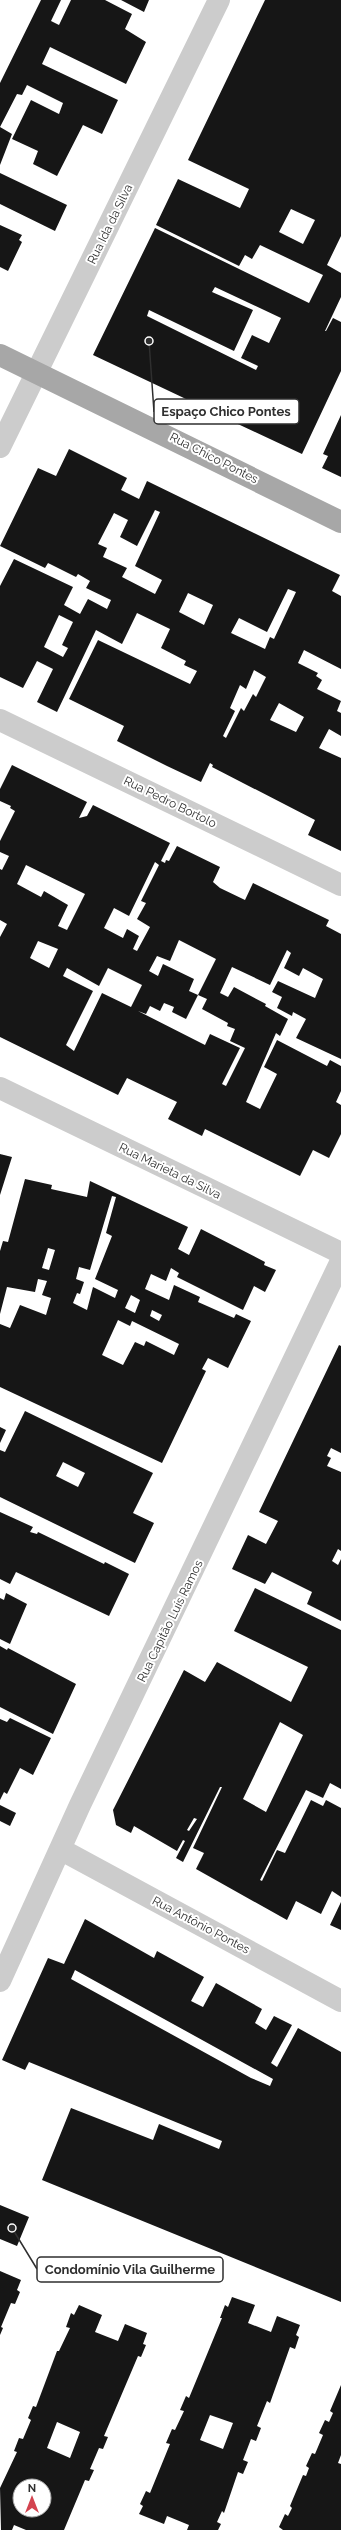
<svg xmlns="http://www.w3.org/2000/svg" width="341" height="2530" font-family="Raleway,sans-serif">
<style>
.building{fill:#161616;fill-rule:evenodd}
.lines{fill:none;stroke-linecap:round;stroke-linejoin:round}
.minor{stroke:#ccc;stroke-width:22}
.major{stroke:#a7a7a7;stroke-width:22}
.labels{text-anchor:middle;stroke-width:4;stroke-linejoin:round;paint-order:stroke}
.street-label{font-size:12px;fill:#2f2f2f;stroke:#fff}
.leader{fill:none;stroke:#2f2f2f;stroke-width:1.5}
.callout-dot{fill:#2f2f2f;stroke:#fff;stroke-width:1.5}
.callout{fill:#fff;stroke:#2f2f2f;stroke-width:1.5}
.callout-label{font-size:13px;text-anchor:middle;font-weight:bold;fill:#2f2f2f}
</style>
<rect width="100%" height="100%" fill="#fff"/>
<path class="building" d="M41,0H61L51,21L59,25L71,0H105L132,14L125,29L146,42L126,84L50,47L42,64L118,100L102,134L83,125L57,176L33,164L38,151L12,139L31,100L59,114L63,103L27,85L22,95L17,94L0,127V83Z
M121,0H149L144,12Z
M265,0H341V236L327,265L341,273V297L325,331H326L333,318L341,322V371L302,454L225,418L227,411L209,402L205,408L93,355L155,228L309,303L323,275L260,245L252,259L245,255L239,266L156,225L178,179L240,208L249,189L188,160ZM291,209L315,220L303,244L279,232ZM215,287L281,318L269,343L252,335L241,358L258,366L256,370L147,316L149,310L234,351L253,310L212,292Z
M0,127L12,134L0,165Z
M0,173L67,205L55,231L0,204Z
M0,225L22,235L19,240L22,242L8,271L0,267Z
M341,415V477L322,468L328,456L323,454Z
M69,449L127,478L121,490L139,499L147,481L340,575L332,591L341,596V669L304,650L298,663L318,673L316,676L322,680L317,689L341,701L337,711L341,713V736L329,729L319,748L341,758V851L308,835L315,820L212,767L213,765L210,763L201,782L167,766L117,741L124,726L69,699L98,640L190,684L197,671L184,665L186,661L161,648L170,629L137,613L122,644L96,630L57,712L37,702L53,669L37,661L23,688L0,677V586L14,559L73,587L64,605L80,614L88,599L107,609L111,600L86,588L90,581L78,574L76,577L48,563L45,568L0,546L38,468L56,476ZM155,510L160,512L135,566L162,580L155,594L122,577L127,568L103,557L107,548L98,544L114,513L128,520L120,537L137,546ZM288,589L296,592L274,639L270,637L265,649L231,633L239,618L267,632ZM188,593L213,605L204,625L179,612ZM59,615L73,622L62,645L68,648L63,657L44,647ZM254,670L266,677L256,697L253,694L244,711L241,708L226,738L223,736L235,711L230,708L240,685L246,689ZM279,703L304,717L296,732L270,720Z
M12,765L87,802L79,818L87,816L93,805L170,843L161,861L165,863L166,860L169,861L177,846L220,867L213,882L220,888L245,900L253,883L329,920L326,926L341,934V1059L296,1038L306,1019L293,1012L292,1016L277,1008L282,997L272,992L278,981L315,998L323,979L303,968L299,976L284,968L291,953L287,950L270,985L232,967L220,993L228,997L234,987L266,1004L265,1006L288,1019L280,1036L276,1033L246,1102L260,1109L277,1074L264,1067L277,1040L327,1066L330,1060L341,1066V1091L336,1102L341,1105V1134L329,1158L313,1150L300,1176L205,1129L202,1136L168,1119L177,1102L127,1078L118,1095L0,1037V937L7,924L0,920V869L2,870L9,856L0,852V841L15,811L10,808L11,806L0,801V789ZM155,862L159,865L141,901L146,903L137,919L150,927L137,951L133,949L139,936L127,929L123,938L104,928L114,908L129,916ZM26,865L85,894L67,930L58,926L68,905L44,891L41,897L17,884ZM179,940L216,959L198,995L207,999L202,1009L228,1023L227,1026L235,1029L230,1041L245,1048L226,1086L222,1084L240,1048L210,1034L205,1045L138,1011L146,1014L150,1006L160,1011L164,1003L174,1007L172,1012L186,1019L198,995L189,991L194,979L163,964L158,976L149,971L157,956L170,961ZM38,941L58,949L49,968L30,958ZM67,968L99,986L108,968L142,985L131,1007L102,993L74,1051L66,1045L93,991L63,976Z
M0,1154L12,1157L0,1195Z
M25,1179L52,1185L51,1189L87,1197L90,1181L188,1227L178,1249L189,1255L201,1229L265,1262L264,1265L276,1270L265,1292L254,1286L243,1310L177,1277L179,1273L171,1268L166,1281L151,1274L145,1289L169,1300L174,1285L200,1297L198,1302L234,1318L236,1314L251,1321L228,1368L208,1358L202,1369L206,1371L162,1463L0,1387V1324L10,1328L20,1305L46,1315L51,1298L42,1295L47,1281L38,1279L35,1292L7,1287L0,1314V1251L3,1241L8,1242ZM112,1196L116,1197L106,1233L112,1236L95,1279L118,1290L115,1298L93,1287L87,1310L73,1303L77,1293L80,1294L84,1282L76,1279L79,1267L90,1270ZM48,1248L55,1250L49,1270L42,1268ZM131,1295L140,1300L135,1313L125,1308ZM152,1310L162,1315L159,1321L150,1316ZM118,1320L130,1326L132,1321L179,1344L174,1355L146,1341L144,1346L135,1342L123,1365L102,1355Z
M339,1345L341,1346V1453L331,1448L327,1456L331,1458L327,1466L341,1472V1551L338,1549L332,1561L338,1565L341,1559V1621L307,1604L312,1592L272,1572L265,1584L232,1569L248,1535L266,1544L278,1521L259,1512Z
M25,1411L153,1473L133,1513L154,1523L135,1563L0,1497V1450L5,1452ZM63,1462L85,1473L78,1487L56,1476Z
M0,1427L6,1430L0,1443Z
M0,1512L33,1527L30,1532L37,1534L38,1532L104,1564L105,1562L129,1574L109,1616L16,1572L10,1584L0,1579Z
M255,1588L341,1630V1789L330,1783L323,1798L306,1790L260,1880L262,1881L277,1850L285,1853L311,1800L323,1806L326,1800L341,1808V1897L332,1891L321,1914L296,1901L287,1920L196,1869L204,1853L193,1848L222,1787H220L183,1862L176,1858L185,1841L183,1840L177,1851L134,1826L131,1833L116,1825L113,1810L184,1670L205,1682L217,1662L291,1702L308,1667L234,1631ZM280,1722L303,1735L266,1812L243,1799ZM194,1818L197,1819L189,1831L187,1830Z
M6,1593L27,1604L10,1644L0,1639V1598L4,1600Z
M0,1646L7,1650L8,1648L76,1684L53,1734L0,1707Z
M10,1718L51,1738L33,1775L20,1768L7,1794L4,1792L0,1800V1719L7,1722Z
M0,1805L16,1813L10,1826L0,1821Z
M341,1902V1930L330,1925Z
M85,1919L154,1958L157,1951L204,1977L191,2001L203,2007L216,1983L262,2009L255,2023L266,2030L274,2016L292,2025L271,2063L277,2067L298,2028L341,2052V2302L42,2180L71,2108L153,2140L159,2124L219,2149L222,2141L29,2062L25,2070L2,2060L48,1958L64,1964ZM75,1970L273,2079L270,2086L251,2078L71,1979Z
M0,2205L29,2217L17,2246L0,2239Z
M0,2271L21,2280L17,2290L20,2292L15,2304L11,2303L1,2327L3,2328L0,2335Z
M232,2297L255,2305L248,2323L271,2332L277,2316L300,2325L296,2335L299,2337L295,2349L290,2347L270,2403L267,2401L257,2426L261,2428L256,2441L251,2439L243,2460L248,2462L243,2474L238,2472L224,2513L222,2511L217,2522L221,2524L218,2530H187L189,2525L167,2516L164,2524L139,2514L143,2506L140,2504L146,2491L150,2493L170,2444L166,2443L172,2429L175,2430L184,2411L180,2410L186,2396L189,2398L222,2318H220L225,2305L228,2307ZM210,2415L233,2423L223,2449L200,2440Z
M79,2305L102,2315L95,2332L118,2341L125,2324L147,2333L143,2344L146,2345L141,2357L138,2356L104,2436L108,2437L103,2449L99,2448L90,2469L94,2470L89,2481L85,2480L64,2530H26L14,2525L12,2530H1L0,2488L17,2452L14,2451L19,2438L23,2439L31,2420L28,2418L33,2406L36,2407L57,2351H59L70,2328L66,2327L71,2313L74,2315ZM57,2422L80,2432L70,2458L47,2448ZM20,2486H44V2510H20Z
M341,2385V2455L338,2463L341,2464V2530H283L279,2527L285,2514L288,2516L292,2508L290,2506L303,2475L306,2476L309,2468L306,2466L312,2453L315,2454L323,2435L319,2433L325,2420L329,2422L333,2413L330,2411Z"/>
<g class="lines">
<path class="minor" d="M0,447L219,0
M0,720L341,885
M0,1088L341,1253
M60,1849L341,2001
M0,1981L80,1805L341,1261"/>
<path class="major" d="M0,355L341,522"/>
</g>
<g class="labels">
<g class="street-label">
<text transform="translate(110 224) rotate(-64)" y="4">Rua Ida da Silva</text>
<text transform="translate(214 458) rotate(27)" y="4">Rua Chico Pontes</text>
<text transform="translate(170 802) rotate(26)" y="4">Rua Pedro Bortolo</text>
<text transform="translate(170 1171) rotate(26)" y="4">Rua Marieta da Silva</text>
<text transform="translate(170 1621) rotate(-64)" y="4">Rua Capitão Luís Ramos</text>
<text transform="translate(201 1925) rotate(28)" y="4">Rua Antônio Pontes</text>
</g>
</g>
<path class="leader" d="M149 341L154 412M12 2228L37 2269"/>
<g class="callout-dot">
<circle cx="149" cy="341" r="4"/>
<circle cx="12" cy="2228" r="4"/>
</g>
<g class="callout">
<rect x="154" y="399" width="145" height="25" rx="4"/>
<rect x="37" y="2257" width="186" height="25" rx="4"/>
</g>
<g class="callout-label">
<text x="226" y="416">Espaço Chico Pontes</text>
<text x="130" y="2274">Condomínio Vila Guilherme</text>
</g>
<g transform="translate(32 2498)"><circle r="19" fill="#ffffff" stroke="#acacac"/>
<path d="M0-3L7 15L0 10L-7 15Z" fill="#d3434f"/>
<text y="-6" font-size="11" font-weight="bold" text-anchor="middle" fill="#2f2f2f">N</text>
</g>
</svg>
